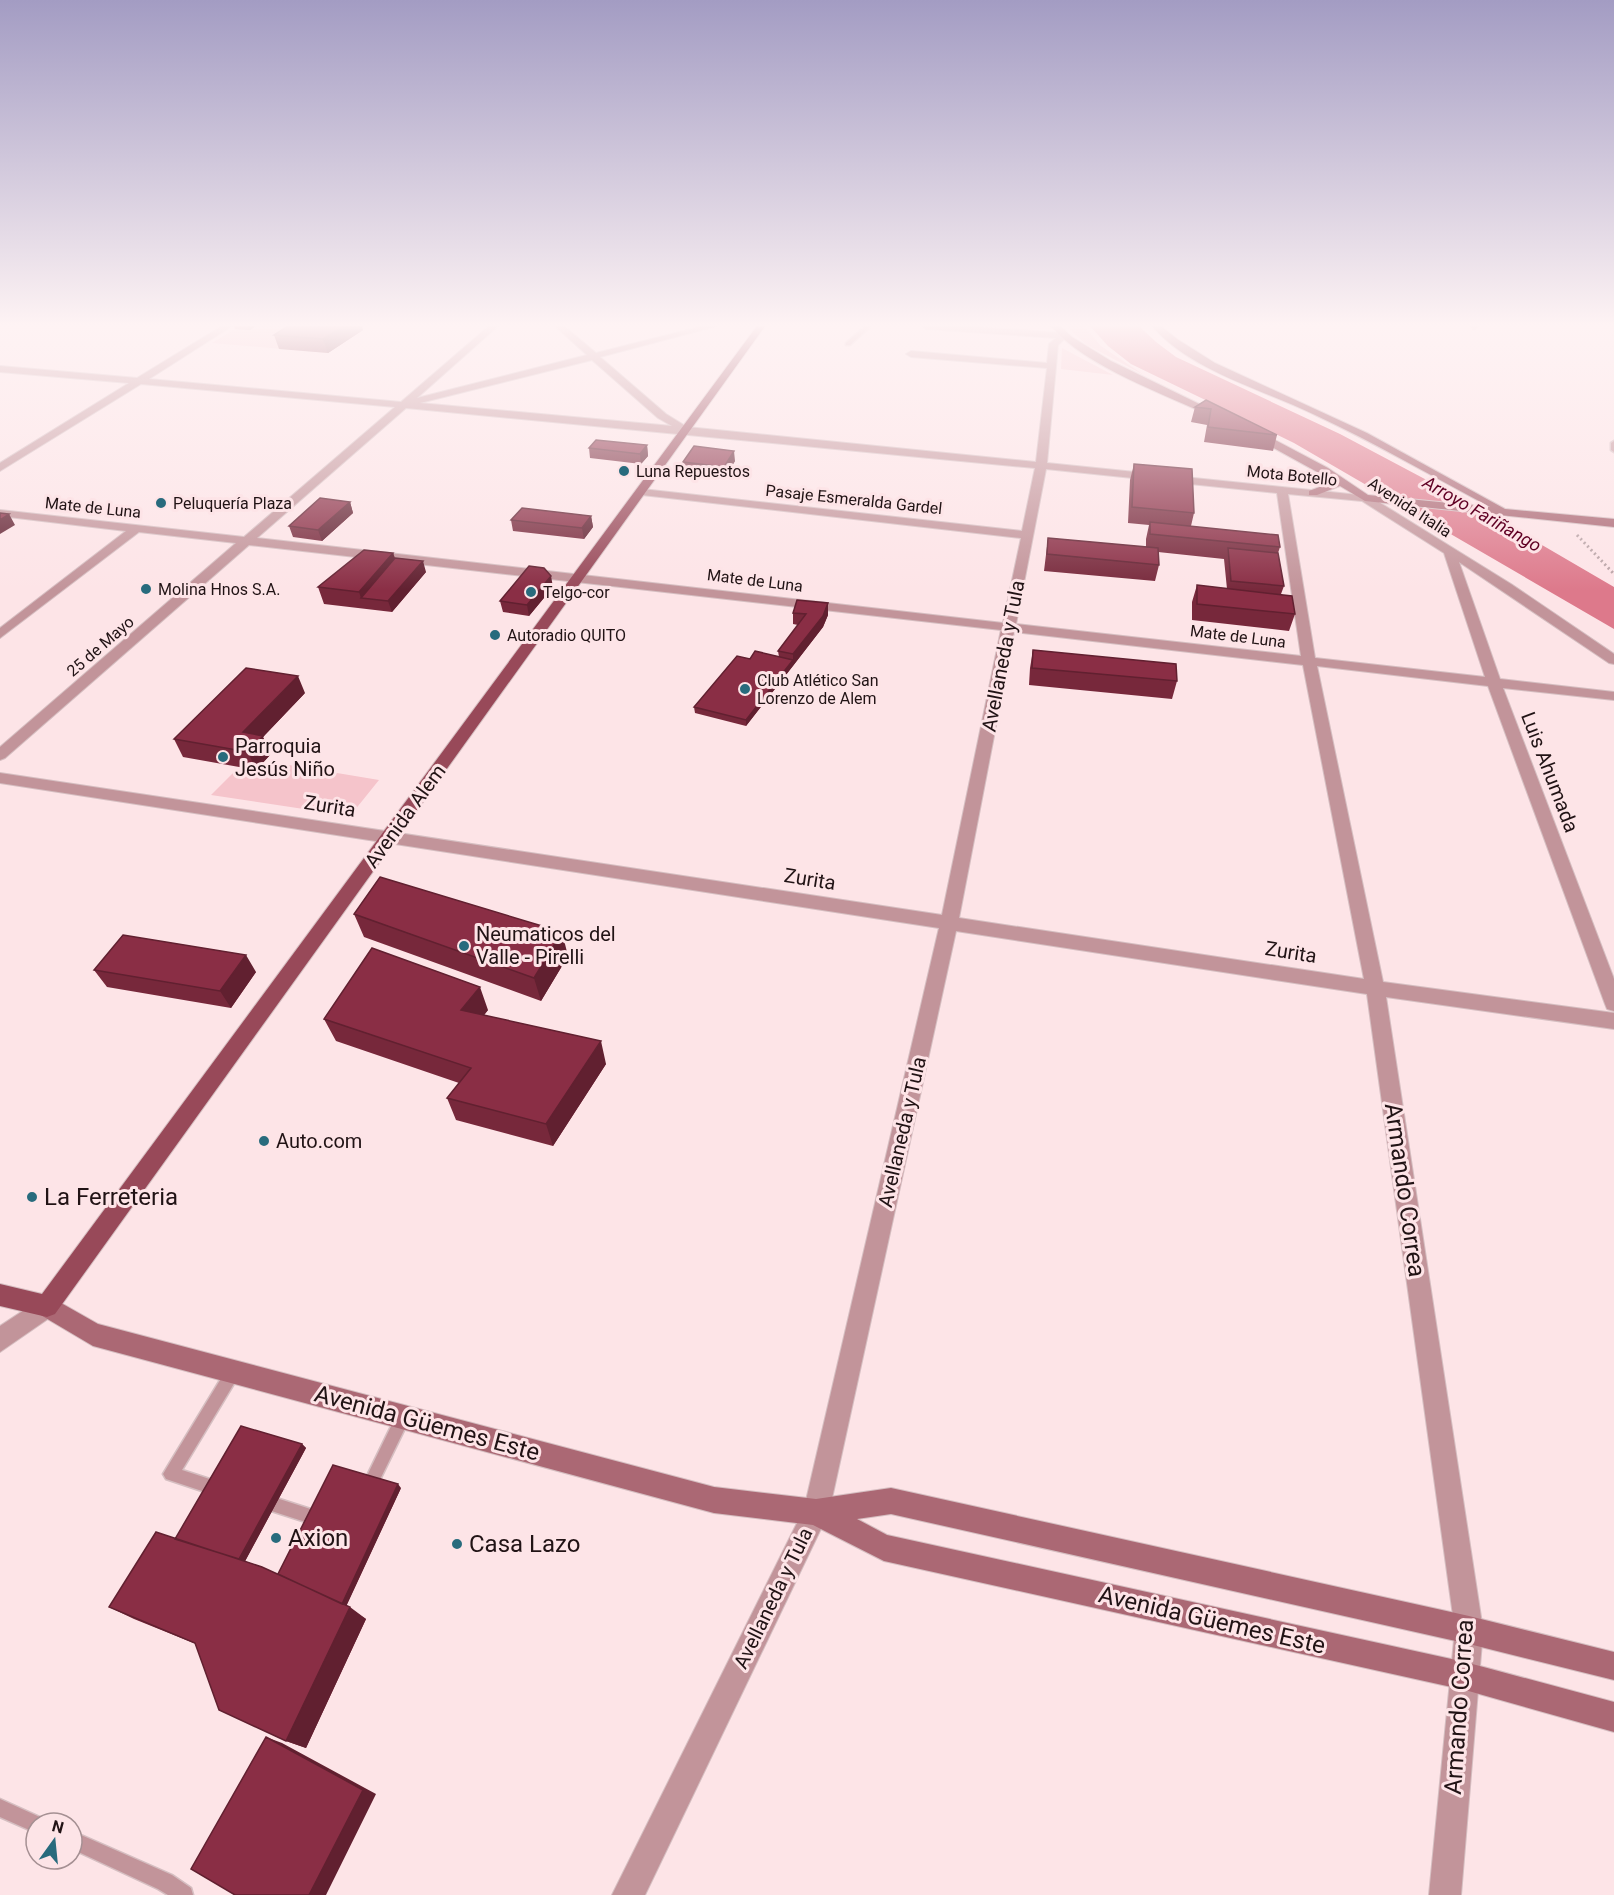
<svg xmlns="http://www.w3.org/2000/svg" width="1614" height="1895" font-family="Roboto,sans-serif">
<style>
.green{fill:#f5c4cb}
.water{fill:#dd798b}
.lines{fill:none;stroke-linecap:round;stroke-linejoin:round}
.lane-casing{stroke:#d5bec1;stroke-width:3}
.street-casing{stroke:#d5bec1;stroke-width:2}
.secondary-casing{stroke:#d5bec1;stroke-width:2}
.primary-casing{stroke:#d5bec1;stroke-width:2}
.path{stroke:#b8a2a5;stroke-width:3;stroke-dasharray:2 3;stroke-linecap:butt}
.lane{fill:#c2949a;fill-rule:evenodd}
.street{fill:#c2949a;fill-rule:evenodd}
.secondary{fill:#ab6874;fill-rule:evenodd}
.primary{fill:#984959;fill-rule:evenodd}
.wall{fill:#77283b}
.shaded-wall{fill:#612030}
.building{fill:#8a2e45;stroke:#612030;stroke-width:1.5}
.poi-dot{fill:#286b7d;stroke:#fde4e7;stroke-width:2}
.labels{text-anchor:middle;stroke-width:6;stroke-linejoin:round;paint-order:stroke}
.far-poi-label{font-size:16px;fill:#211315;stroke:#fde4e7;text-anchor:start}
.far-street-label{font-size:16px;fill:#211315;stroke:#fde4e7}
.far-water-label{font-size:18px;font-style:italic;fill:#600024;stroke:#fde4e7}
.street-label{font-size:20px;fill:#211315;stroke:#fde4e7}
.poi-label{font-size:20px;fill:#211315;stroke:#fde4e7;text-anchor:start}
.near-street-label{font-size:24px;fill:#211315;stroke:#fde4e7}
.near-poi-label{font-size:24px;fill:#211315;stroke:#fde4e7;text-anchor:start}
</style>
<rect width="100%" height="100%" fill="#fde4e7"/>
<path class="green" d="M240,326H319L363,330L328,353L212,343Z
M1066,326H1084L1101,346L1144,375L1087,345Z
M1062,348L1113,375L1061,369Z
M283,764L379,780L350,816L211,795L236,770L273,775Z"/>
<path class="water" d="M1090,326H1139L1156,342L1176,357L1340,434L1470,503L1614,587V629L1294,443L1131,364L1108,346Z"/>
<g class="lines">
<g class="lane-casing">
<path id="lane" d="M865,326H871L850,345H846V343Z
M1614,441V452L1611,450V443Z
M233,1365L238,1367L240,1372L238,1377L182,1470L225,1484L228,1489L225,1494L220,1497L166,1479L163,1474L166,1469L228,1367Z
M403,1410L408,1412L410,1417L408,1422L373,1494L368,1497L363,1494L360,1489L363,1484L398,1412Z
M264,1494L326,1514L329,1519L326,1524L321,1527L259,1507L256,1502L259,1497Z
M0,1799L42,1818L45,1823H36V1833L0,1817Z
M72,1831L172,1875L191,1888L193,1895H168L158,1889L72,1849Z"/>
</g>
<g class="street-casing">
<path id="street" d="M222,326H232L149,379L401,402L489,326H498L417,398L587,355L555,326H564L596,353L703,326H717L600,357L666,414L687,427L1036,462L1047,368L911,357L906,354L911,351L1047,363L1049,344L1056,338L926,329L922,326H962L1064,333L1068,336L1058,345L1047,463L1369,496L1511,584L1614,654V664L1609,663L1459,562L1500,679L1614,692V700L1503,688L1614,979V1011L1607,1009L1605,1004L1488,686L1317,666L1383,982L1614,1013V1029L1386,997L1483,1630L1461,1895H1429L1455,1630L1367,994L956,931L829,1512L645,1895H612L804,1509L939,928L0,783V773L942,915L1001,630L249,545L5,758L0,760V747L236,543L139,532L0,638V628L126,531L0,516V510L244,537L395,407L141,384L0,471V463L129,383L0,372V366L137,378ZM592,360L658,418L672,426L420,403ZM406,408L1035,468L1022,531L642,489L636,492L642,495L1021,538L1003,623L257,538ZM1046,469L1277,493L1301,656L1016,624ZM1288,494L1362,501L1444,553L1485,677L1315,658ZM1014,632L1303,665L1364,979L959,918Z
M1470,326H1479L1474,330Z
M47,1295L55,1298L59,1306L55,1314L0,1352V1326Z"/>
</g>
<g class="secondary-casing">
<path id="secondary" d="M1051,326H1060L1072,337L1111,361L1224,416L1215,418C1167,395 1085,367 1051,326Z
M1152,326H1161L1177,339L1215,363L1367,433L1505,509L1614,519V527L1365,501L1340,486L1317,495H1309V491L1330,483V479L1250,435V431H1258L1328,468L1368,495L1490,507C1432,476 1375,443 1315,415C1262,389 1192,372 1152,326Z
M47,1295L98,1324L714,1487L816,1499L891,1488L1469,1616L1614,1652V1680L1469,1644L891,1514L857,1519L887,1535L1465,1662L1614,1702V1732L1465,1690L884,1561L813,1525L714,1513L93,1346L39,1314L35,1306L39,1298Z"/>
</g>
<g class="primary-casing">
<path id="primary" d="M757,326H765L55,1314L47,1317L0,1306V1284L42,1294Z"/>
</g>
<path class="path" d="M1577,535L1614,574"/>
<use href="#lane" class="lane"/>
<use href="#street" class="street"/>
<use href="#secondary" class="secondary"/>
<use href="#primary" class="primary"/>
</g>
<path class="wall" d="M234,326H256L250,330L235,329Z
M363,330L328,353L279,349L274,335Z
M1206,400L1277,435L1273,451L1204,442L1207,425L1191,422L1195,407Z
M647,445L648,456L641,464L590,458L589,448Z
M735,461L725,477L684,473L683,462Z
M1134,464L1194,513L1191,526L1280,547L1278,553L1284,586L1281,594L1295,614L1289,631L1192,620V602L1197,585L1227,589L1224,559L1158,552L1159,565L1155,581L1044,571L1048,538L1146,547V539L1149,525L1128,523L1130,480Z
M350,502L353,513L322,541L293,537L289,526Z
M591,516L593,527L584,539L513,531L511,520Z
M393,553L395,558L426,572L392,612L324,604L318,587Z
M553,587L529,616L503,612L500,601Z
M793,613L828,615L823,627L746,726L695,713L694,707L750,659L779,657L778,651L798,625L793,624Z
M1033,650L1177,681L1172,699L1029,685L1030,668Z
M305,693L263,737L271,754L256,770L183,757L174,739Z
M354,914L568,956L541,1001L364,937Z
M94,970L256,972L231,1008L107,987Z
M488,1010L484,1015L606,1064L553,1146L456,1120L447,1098L459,1083L336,1041L324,1019Z
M302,1444L306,1448L245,1561L278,1574L401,1488L346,1606L366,1619L306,1748L286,1741L196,1644L134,1619L109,1607L175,1539Z"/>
<path class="shaded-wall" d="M248,326H256L250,330Z
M344,326H362L363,330L328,353L323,339Z
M647,445L648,456L641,464L640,454Z
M734,451L735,461L725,477L724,467Z
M350,502L353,513L322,541L318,530Z
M9,514L15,525L0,534V520Z
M591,516L593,527L584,539L582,528Z
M393,553L398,569L361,598L359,592Z
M423,561L426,572L392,612L388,601Z
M551,576L553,587L529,616L527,605Z
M828,603V615L823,627L793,666V654Z
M793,660V666L746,726V720Z
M298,676L305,693L263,737L271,754L256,770L248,752L243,732Z
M562,932L568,956L541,1001L534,978Z
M246,955L256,972L231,1008L220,991Z
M480,987L488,1010L470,1033L461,1010Z
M601,1041L606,1064L553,1146L546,1124Z
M302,1444L306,1448L242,1567L237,1564Z
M398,1484L401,1488L345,1609L340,1606Z
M350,1607L366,1619L306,1748L286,1741Z
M266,1737L282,1743L376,1794L326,1895H309Z"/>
<path class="building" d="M288,326H344L323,339L274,335Z
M1206,400L1277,435L1208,427L1211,409L1195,407Z
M596,440L647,445L640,454L589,448Z
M694,446L734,451L724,467L683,462Z
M1134,464L1192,469L1194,513L1132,507Z
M320,498L350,502L318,530L289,526Z
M522,508L591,516L582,528L511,520Z
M0,513L9,514L0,520Z
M1150,522L1278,535L1280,547L1150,534Z
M1048,538L1158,548L1159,565L1047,554Z
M1228,548L1278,553L1284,586L1231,581Z
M364,550L393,553L359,592L318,587Z
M395,558L423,561L388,601L361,598Z
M529,566L544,568L551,576L527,605L500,601Z
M1197,585L1292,596L1295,614L1197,604Z
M797,600L828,603L823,616L793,654L778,651L806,614L793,613Z
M1033,650L1176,664L1177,681L1032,668Z
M755,651L793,660L746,720L694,707L737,656L750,659Z
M246,668L298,676L243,732L263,736L248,752L174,739Z
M380,877L562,932L534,978L354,914Z
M123,935L246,955L220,991L94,970Z
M372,948L480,987L461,1010L601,1041L546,1124L447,1098L471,1068L324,1019Z
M241,1426L302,1444L239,1559L175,1539Z
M333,1465L398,1484L342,1604L278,1574Z
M156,1532L262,1567L350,1607L286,1741L219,1710L195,1643L109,1607Z
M266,1737L363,1790L309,1895H235L191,1869Z"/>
<linearGradient id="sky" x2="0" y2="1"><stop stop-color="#a39cc3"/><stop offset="0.55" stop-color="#fef3f4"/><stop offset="1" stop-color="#fef3f4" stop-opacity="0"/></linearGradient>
<rect width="1614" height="591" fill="url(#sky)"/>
<g class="poi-dot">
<circle cx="624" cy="471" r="6"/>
<circle cx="161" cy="503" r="6"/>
<circle cx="146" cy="589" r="6"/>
<circle cx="531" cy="592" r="6"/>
<circle cx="495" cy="635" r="6"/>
<circle cx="745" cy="689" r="6"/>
<circle cx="223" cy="757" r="6"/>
<circle cx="464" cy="946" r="6"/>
<circle cx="264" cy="1141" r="6"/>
<circle cx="32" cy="1197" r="6"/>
<circle cx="276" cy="1538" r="6"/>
<circle cx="457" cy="1544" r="6"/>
</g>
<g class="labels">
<g class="far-poi-label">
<text x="636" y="477">Luna Repuestos</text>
<text x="173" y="509">Peluquería Plaza</text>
<text x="158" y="595">Molina Hnos S.A.</text>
<text x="543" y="598">Telgo-cor</text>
<text x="507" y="641">Autoradio QUITO</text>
<text x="757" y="686">Club Atlético San<tspan x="757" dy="18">Lorenzo de Alem</tspan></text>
</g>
<g class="far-street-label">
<text transform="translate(1292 475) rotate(6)" y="6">Mota Botello</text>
<text transform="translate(854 499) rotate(6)" y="6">Pasaje Esmeralda Gardel</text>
<text transform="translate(93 507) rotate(6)" y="6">Mate de Luna</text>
<text transform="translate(1410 507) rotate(33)" y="6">Avenida Italia</text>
<text transform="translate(755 580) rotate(7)" y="6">Mate de Luna</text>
<text transform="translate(1238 636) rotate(7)" y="6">Mate de Luna</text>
<text transform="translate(100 646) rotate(-41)" y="6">25 de Mayo</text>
</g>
<g class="far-water-label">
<text transform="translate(1482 514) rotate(30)" y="6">Arroyo Fariñango</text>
</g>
<g class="street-label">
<text transform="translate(1003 656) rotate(-79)" y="7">Avellaneda y Tula</text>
<text transform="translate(1550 772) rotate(69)" y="7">Luis Ahumada</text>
<text transform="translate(330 806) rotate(9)" y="7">Zurita</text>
<text transform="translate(405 816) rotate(-54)" y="7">Avenida Alem</text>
<text transform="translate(810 879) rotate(9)" y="7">Zurita</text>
<text transform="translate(1291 952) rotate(9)" y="7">Zurita</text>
<text transform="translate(902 1132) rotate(-77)" y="7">Avellaneda y Tula</text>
<text transform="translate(773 1598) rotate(-64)" y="7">Avellaneda y Tula</text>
</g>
<g class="poi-label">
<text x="235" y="753">Parroquia<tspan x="235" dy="23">Jesús Niño</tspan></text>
<text x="476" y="941">Neumaticos del<tspan x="476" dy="23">Valle - Pirelli</tspan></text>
<text x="276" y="1148">Auto.com</text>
</g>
<g class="near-street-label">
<text transform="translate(1405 1190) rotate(82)" y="8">Armando Correa</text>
<text transform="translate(427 1423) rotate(15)" y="8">Avenida Güemes Este</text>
<text transform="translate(1212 1620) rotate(13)" y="8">Avenida Güemes Este</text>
<text transform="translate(1459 1707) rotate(-86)" y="8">Armando Correa</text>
</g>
<g class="near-poi-label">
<text x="44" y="1205">La Ferreteria</text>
<text x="288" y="1546">Axion</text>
<text x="469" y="1552">Casa Lazo</text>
</g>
</g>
<g transform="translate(54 1841) rotate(15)"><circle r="28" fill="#fde4e7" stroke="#a59093" stroke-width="1.5"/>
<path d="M0-4.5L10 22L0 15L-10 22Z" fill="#286b7d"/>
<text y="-9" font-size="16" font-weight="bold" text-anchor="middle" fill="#211315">N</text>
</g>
</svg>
